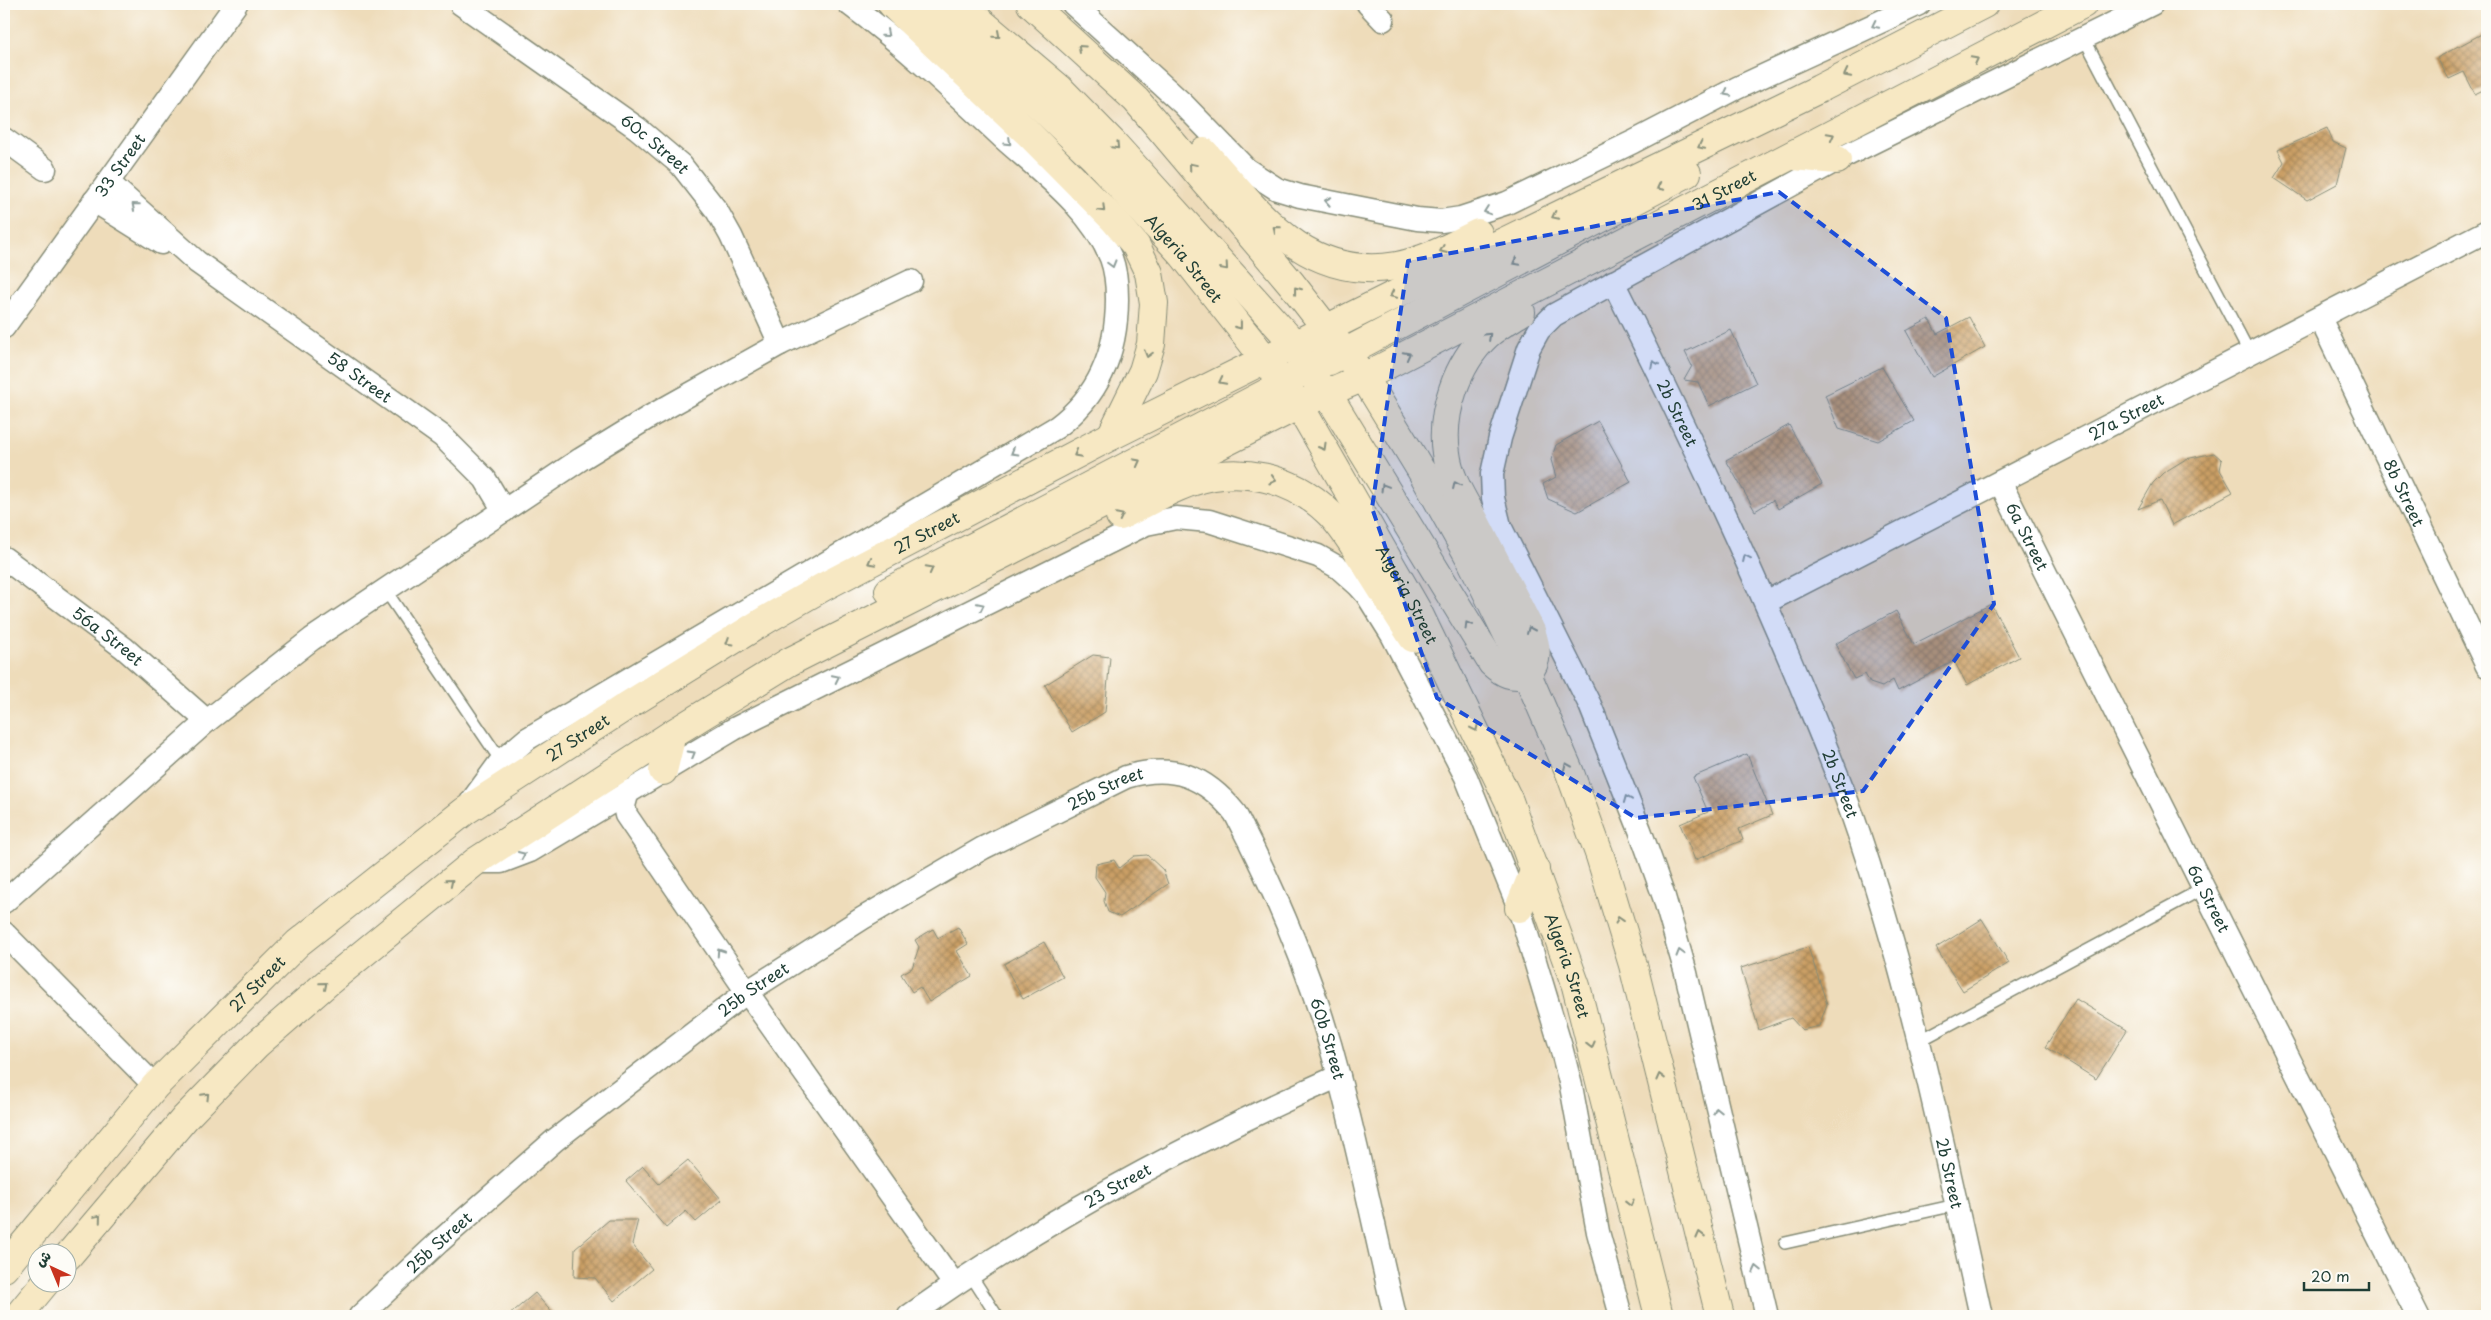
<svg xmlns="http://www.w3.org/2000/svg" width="2491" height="1320" font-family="'Playpen Sans','Playpen Sans Arabic',sans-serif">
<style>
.building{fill:url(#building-cross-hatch)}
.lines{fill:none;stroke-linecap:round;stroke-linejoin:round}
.lane-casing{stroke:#868c77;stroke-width:14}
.street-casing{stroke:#868c77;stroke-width:25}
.secondary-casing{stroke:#868c77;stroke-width:30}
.lane{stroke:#fff;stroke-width:11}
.street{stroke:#fff;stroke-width:22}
.secondary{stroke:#f7e8c3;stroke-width:28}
.oneway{stroke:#8f9e9a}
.oneway2{stroke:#8b927c}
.marked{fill:#1d4ed8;fill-opacity:0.2;stroke:#1d4ed8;stroke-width:4;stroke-dasharray:10 6;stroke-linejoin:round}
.labels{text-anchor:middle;stroke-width:4;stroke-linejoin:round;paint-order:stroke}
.street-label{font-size:16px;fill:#1f3d34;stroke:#fdfcf7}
</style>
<defs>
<pattern id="building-cross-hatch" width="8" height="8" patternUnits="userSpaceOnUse" patternTransform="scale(1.25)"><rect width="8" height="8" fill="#ca9f65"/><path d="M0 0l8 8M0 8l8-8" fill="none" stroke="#a38354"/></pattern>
</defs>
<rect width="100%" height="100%" fill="#fdfcf7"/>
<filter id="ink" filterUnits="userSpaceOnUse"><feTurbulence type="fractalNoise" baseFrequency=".02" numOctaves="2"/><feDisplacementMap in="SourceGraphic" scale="10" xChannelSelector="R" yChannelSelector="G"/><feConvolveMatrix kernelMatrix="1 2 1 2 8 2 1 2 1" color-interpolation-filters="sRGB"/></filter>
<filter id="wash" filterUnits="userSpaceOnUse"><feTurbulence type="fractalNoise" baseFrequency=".0096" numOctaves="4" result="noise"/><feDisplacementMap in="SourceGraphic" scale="20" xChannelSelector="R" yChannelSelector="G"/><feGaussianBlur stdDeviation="1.12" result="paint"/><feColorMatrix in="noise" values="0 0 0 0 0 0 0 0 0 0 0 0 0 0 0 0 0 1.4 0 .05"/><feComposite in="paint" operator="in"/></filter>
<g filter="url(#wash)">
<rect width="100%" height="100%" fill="#eedcba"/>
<g id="blocks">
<path class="building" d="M2487,31V88L2475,94L2464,72L2449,79L2437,58Z
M2327,128L2333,142L2346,148L2337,184L2307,200L2274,178L2284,162L2278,150Z
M1969,317L1985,347L1932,377L1906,331L1929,319L1937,334Z
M1731,330L1756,383L1709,406L1698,382L1684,380L1692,366L1685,352Z
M1882,367L1914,421L1878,441L1839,429L1825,395Z
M1598,421L1631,482L1577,512L1548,499L1543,484L1556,477L1551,460L1556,445Z
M1789,425L1822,484L1778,509L1773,500L1755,511L1726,460Z
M2214,453L2222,460L2220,470L2233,492L2172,525L2160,500L2138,509L2153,483L2163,473L2186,459Z
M1991,604L2019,657L1967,685L1954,661L1898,691L1893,680L1882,687L1870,683L1865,674L1854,679L1835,644L1896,611L1914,644Z
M1093,655L1110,657L1105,712L1072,732L1045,685Z
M1747,754L1772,815L1739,829L1743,840L1695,860L1680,824L1708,812L1693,777Z
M1147,855L1163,870L1168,884L1120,917L1108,912L1104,901L1105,892L1095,877L1096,864L1114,860L1119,868L1134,856Z
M1982,919L2009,963L1963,991L1936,948Z
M958,927L968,944L957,951L972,976L929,1002L920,987L912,992L901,974L912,968L919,947L915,940L933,929L938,938Z
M1044,942L1063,977L1023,999L1004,964Z
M1808,947L1827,1004L1819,1026L1802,1030L1791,1018L1759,1030L1741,968Z
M2076,999L2127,1030L2096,1079L2045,1047Z
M688,1160L722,1200L696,1222L686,1211L666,1228L626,1181L643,1166L659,1184Z
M609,1220H638L632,1244L652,1269L614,1301L595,1278L574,1277L575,1249Z
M535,1293L555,1316H508Z"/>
</g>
</g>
<g filter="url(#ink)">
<use href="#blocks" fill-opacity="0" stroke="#868c77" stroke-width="1"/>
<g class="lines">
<g class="lane-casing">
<path id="lane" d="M2084,38L2250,354
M386,591L501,761
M1919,1041L2204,888
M1785,1243L1956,1205
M970,1274L997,1316"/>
</g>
<g class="street-casing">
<g id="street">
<path id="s1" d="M461,4L637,128L681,165L717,211L731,236L780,344"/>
<path d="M1073,4L1183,104L1246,169L1277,189L1300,196L1417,219L1441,221L1461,218L1507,203L1633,142L1737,88L1919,4"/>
<path d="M1368,4L1383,20"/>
<path d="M4,139L45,169"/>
<path id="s2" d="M108,182L197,262L442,436L485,479L504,511"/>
<path d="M94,201L161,243"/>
<path id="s3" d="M1613,282C1679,414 1743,547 1800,684C1818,728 1837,772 1853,817C1910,980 1944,1149 1981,1316"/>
<path id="s4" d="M2320,318L2487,666"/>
<path id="s5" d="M4,327L236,4"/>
<path id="s6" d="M2000,482L2418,1316"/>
<path id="s7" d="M4,558L124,648L207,721"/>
<path id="s8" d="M1766,602L2487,231"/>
<path d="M628,791L624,806L626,815L747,992L954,1284"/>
<path d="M471,802L501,761L527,739L1057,427C1099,396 1117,351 1117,299C1117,285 1116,271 1111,258C1090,208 1042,173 1003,138C954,92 903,44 849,4"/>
<path d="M475,862H501L530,851L734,729L1146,524L1176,518L1209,521L1318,556L1339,568L1358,585L1367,595L1392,635L1466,777L1519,908L1561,1047L1571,1086L1598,1232L1621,1316"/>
<path d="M4,902L207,721L312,639L581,459L651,416L780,344L911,281"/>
<path d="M4,933L155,1086"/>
<path id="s9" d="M360,1316L439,1242L555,1140L747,992L863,918L983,848L1126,777C1173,763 1205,776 1235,813C1278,896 1316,986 1339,1077C1360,1156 1376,1237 1395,1316"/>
<path id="s10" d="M909,1316C1044,1220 1188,1143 1339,1076"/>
<path d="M1767,1316L1686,973L1664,897L1640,830L1590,705L1500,526L1493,498L1492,474L1500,438L1529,348L1539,330L1554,315L1837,160L2152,4"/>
</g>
</g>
<g class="secondary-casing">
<g id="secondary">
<path d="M892,4L1027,132L1114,220L1136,246L1149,273L1154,303L1151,344L1143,371L1111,436"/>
<path id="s11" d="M924,4L1042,108L1095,159L1183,255L1265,359L1299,405L1418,612L1509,801L1576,986L1659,1316"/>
<path d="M960,4L1060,89L1112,142L1306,357"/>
<path d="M1031,4L1136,100L1291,283L1364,377L1422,472L1471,560L1527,674L1570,773L1600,856L1633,965L1720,1316"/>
<path d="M1204,152C1258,212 1305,282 1397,266C1425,261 1452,246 1478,233"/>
<path d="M1794,156L1837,160"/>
<path d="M1329,361L1687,173"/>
<path d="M1315,379L1327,393L1492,663C1504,674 1512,677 1527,674C1539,660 1537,648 1531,631C1513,595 1494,559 1476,523C1464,501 1449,479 1446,453C1440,413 1457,363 1487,335C1497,326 1510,319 1521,312"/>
<path d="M1120,516C1143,505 1167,490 1191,482C1239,465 1292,477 1328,512C1343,526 1353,545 1364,561C1380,587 1397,613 1413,638"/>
<path d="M889,591L1284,384C1306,370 1317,353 1327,328"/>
<path d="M663,771L672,734"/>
<path d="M1519,908L1535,869"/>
<path id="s12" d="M68,1256L185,1118L256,1045L327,983L475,862L672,734L789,662L1299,405L1364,377L2083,4"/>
<path id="s13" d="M4,1268L155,1086L298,943L465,811L625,707L767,619L823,587L1111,436L1388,298L1819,89L1984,4"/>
<path d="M18,1316L46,1282"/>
</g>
</g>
<use href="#lane" class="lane"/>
<use href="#street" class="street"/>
<use href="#secondary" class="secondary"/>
</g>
<defs><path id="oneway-chevron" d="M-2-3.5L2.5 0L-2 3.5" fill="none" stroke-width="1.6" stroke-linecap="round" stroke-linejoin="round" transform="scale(1.25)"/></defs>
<g class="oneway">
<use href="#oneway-chevron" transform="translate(1875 25) rotate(154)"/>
<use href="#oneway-chevron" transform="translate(886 34) rotate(41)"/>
<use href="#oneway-chevron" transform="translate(1727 93) rotate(153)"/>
<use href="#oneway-chevron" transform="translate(1008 142) rotate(43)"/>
<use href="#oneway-chevron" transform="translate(1328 201) rotate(-169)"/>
<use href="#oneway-chevron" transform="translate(135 206) rotate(-139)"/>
<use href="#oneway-chevron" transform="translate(1487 211) rotate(160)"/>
<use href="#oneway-chevron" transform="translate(1112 264) rotate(74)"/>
<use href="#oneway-chevron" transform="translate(1654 364) rotate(-117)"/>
<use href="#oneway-chevron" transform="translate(1014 452) rotate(150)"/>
<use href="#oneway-chevron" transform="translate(1746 558) rotate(-115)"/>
<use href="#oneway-chevron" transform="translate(981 606) rotate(-26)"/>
<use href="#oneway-chevron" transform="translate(836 678) rotate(-26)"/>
<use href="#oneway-chevron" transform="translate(692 754) rotate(-30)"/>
<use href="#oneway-chevron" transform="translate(1627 799) rotate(-112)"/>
<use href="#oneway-chevron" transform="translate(522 855) rotate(-24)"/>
<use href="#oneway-chevron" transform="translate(720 952) rotate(-124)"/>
<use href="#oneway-chevron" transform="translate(1680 953) rotate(-106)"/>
<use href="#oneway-chevron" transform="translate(1717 1111) rotate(-103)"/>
<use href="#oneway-chevron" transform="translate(1757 1269) rotate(-103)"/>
</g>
<g class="oneway2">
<use href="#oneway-chevron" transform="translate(997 35) rotate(41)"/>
<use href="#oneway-chevron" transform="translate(1081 48) rotate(-138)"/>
<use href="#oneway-chevron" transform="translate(1975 60) rotate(-28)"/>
<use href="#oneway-chevron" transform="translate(1847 74) rotate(153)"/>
<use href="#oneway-chevron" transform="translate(1831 136) rotate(-28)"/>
<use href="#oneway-chevron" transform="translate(1116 146) rotate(46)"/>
<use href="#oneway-chevron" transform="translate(1701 146) rotate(154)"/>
<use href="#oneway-chevron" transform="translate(1192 166) rotate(-130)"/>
<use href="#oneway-chevron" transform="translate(1660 187) rotate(153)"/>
<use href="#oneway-chevron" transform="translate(1102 209) rotate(45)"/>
<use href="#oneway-chevron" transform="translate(1555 216) rotate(154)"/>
<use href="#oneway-chevron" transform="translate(1276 229) rotate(-139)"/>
<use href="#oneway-chevron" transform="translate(1443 250) rotate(157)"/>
<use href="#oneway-chevron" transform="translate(1516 262) rotate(152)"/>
<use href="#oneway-chevron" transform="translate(1225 267) rotate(49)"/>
<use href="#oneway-chevron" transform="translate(1297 290) rotate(-128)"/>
<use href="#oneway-chevron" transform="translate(1393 295) rotate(154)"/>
<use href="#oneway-chevron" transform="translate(1239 326) rotate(52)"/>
<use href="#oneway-chevron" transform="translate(1488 336) rotate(-43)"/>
<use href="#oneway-chevron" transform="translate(1148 354) rotate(106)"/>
<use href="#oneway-chevron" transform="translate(1407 355) rotate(-28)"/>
<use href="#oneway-chevron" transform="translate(1222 381) rotate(153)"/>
<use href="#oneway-chevron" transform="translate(1323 447) rotate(60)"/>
<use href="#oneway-chevron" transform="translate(1077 454) rotate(152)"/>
<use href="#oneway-chevron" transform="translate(1137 462) rotate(-28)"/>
<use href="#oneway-chevron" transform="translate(1273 480) rotate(17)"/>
<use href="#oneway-chevron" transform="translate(1456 485) rotate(-115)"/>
<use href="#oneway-chevron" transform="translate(1384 487) rotate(-121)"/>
<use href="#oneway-chevron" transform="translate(1120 516) rotate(-26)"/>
<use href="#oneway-chevron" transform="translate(871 562) rotate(152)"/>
<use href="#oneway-chevron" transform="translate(930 569) rotate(-28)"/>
<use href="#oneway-chevron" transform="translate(1468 625) rotate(-121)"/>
<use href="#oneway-chevron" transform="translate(1530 630) rotate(-114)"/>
<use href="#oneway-chevron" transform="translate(729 642) rotate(148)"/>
<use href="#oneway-chevron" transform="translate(1475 728) rotate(65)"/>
<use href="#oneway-chevron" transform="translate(1567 766) rotate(-113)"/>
<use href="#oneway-chevron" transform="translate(450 882) rotate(-39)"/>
<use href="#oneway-chevron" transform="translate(1619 920) rotate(-107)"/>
<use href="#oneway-chevron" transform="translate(324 985) rotate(-41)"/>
<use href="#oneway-chevron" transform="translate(1591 1045) rotate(76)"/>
<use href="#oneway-chevron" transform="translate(1660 1077) rotate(-104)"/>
<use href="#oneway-chevron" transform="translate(206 1096) rotate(-46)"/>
<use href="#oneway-chevron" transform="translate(1630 1203) rotate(76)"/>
<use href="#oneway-chevron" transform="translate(98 1218) rotate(-50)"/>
<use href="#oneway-chevron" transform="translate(1700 1235) rotate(-104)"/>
</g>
</g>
<path class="marked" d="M1779,192L1946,318L1994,604L1863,791L1636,818L1437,698L1372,508L1408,261Z"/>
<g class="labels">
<g class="street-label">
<text dy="6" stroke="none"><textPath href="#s1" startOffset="239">60c Street</textPath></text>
<text dy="6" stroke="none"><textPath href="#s5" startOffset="199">33 Street</textPath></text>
<text dy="6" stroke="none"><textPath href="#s12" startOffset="1988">31 Street</textPath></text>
<text dy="6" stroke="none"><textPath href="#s11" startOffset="364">Algeria Street</textPath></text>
<text dy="6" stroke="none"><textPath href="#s2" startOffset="319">58 Street</textPath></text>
<text dy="6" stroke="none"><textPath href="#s3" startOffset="146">2b Street</textPath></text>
<text dy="6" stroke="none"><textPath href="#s8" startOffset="405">27a Street</textPath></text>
<text dy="6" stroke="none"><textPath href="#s4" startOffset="194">8b Street</textPath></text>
<text dy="6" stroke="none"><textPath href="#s13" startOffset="1191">27 Street</textPath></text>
<text dy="6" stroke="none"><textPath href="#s6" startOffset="61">6a Street</textPath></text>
<text dy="6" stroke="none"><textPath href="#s11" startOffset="769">Algeria Street</textPath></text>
<text dy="6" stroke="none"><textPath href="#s7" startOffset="130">56a Street</textPath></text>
<text dy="6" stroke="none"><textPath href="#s13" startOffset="786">27 Street</textPath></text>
<text dy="6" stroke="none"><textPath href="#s3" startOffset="551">2b Street</textPath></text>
<text dy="6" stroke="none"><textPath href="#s9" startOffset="918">25b Street</textPath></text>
<text dy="6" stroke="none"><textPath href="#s6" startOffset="466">6a Street</textPath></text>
<text dy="6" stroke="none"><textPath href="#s11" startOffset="1174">Algeria Street</textPath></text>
<text dy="6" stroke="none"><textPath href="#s13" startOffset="381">27 Street</textPath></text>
<text dy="6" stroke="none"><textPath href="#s9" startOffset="512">25b Street</textPath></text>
<text dy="6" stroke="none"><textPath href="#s9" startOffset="1309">60b Street</textPath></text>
<text dy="6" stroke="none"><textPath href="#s3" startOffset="956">2b Street</textPath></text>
<text dy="6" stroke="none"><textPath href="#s10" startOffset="246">23 Street</textPath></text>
<text dy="6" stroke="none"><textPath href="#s9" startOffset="108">25b Street</textPath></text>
</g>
</g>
<rect width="2491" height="1320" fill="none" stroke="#fdfcf7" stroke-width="20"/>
<g transform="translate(52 1268) rotate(316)"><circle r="24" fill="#fdfcf7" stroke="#a4b0a9"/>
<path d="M0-4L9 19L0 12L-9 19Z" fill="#c8321e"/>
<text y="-8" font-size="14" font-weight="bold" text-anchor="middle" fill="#1f3d34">ش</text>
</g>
<path d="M2304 1282v8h65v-8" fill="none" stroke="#1f3d34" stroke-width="2.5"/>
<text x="2311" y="1282" font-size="15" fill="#1f3d34" stroke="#fdfcf7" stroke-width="4" paint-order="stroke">20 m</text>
</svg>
